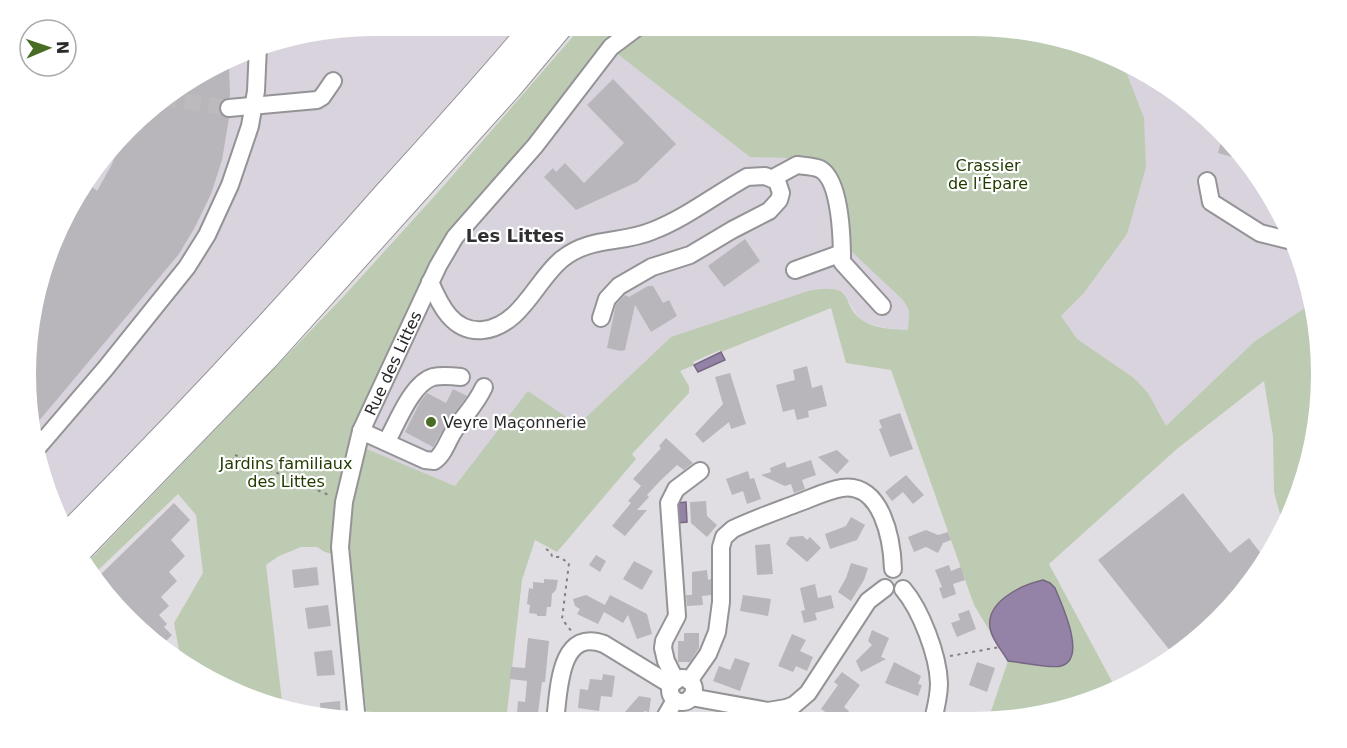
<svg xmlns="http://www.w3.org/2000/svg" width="1347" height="748" font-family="'DejaVu Sans',sans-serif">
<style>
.built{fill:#d9d3de}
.green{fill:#bdcbb2}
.water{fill:#9582a7;stroke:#756782;stroke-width:1.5}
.building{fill:#b8b6ba}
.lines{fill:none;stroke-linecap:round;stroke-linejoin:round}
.minor-tunnel{stroke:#bcbabd;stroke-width:16;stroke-dasharray:16 8;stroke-linecap:butt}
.minor-casing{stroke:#949396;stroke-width:20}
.highway-casing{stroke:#949396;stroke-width:28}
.path{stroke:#828083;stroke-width:2;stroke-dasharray:3 4.5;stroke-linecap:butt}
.minor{stroke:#fff;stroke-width:16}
.highway{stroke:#fff;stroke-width:26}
.poi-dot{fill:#496c24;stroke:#fff;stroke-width:2}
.labels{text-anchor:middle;stroke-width:4.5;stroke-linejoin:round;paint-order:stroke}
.park-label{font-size:16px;fill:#213b00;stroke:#fff}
.street-label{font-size:16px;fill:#2a292b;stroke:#fff}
.poi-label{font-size:16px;fill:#2a292b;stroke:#fff;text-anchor:start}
.neighbourhood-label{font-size:18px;font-weight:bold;fill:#302e31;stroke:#fff}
</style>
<rect width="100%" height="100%" fill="#e0dee2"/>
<path class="built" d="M374,26H522L243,339L63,524L52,507L26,396L37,283L84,180L162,97L262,44Z
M606,45L750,157L786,158L824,164L909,310L908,330L887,328L864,322L858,317L844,293L831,288L671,337L578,426L528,392L455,486L367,449L350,446L414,305Z
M1116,58L1148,72L1250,162L1310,284L1311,304L1255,341L1166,426L1158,411L1134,378L1077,339L1060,316L1084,293L1108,261L1125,69Z"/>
<path class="green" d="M582,26H629L546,126L447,236L350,446L367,449L455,486L528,391L578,425L671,337L808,291C861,281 837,306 865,322C877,329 894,329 908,330L909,310L903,300L850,250L824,164L786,158L750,157L615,52L649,26H995L1085,44L1116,58L1125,69L1144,118L1146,167L1127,234L1084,293L1061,316L1077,339L1134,378L1148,393L1166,426L1255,341L1311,304L1318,420L1283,525L1274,492L1273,436L1264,381L1178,448L1049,564L1116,689L1085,704L1018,720H988L1008,661L974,605L891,370L846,363L831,308L721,352L720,350L693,362L694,365L680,371L689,386V393L632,454L636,459L557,552L535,540L522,580L506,721L402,722L367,716L348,558L325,552L317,547H301L279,556L266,565L283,710L199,676L181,661L174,623L203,573L196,515L178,494L94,574L87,563L344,296L440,190Z"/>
<path class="water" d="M721,352L725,360L698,372L694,365Z
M686,502L687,522L678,523L677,503Z
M1043,580L1050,583L1055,588C1061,603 1088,659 1061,666C1053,669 1019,662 1008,661C1003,652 994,642 991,632C982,603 1021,585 1043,580Z"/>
<path class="building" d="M229,62L230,97L223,100L219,108L221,114L229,118L222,160L211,194L195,227L179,254L33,428L26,396L37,283L56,244L70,227L65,224L84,180L97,191L111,166L122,140L162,97Z
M613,79L676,144L637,182L576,210L544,177L553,168L556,172L565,163L584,183L624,143L587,105Z
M1222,138L1250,162L1218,153Z
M745,239L760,261L724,287L708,266Z
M648,286H653L663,303L669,300L677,316L651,332L635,305L625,350L621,351L607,348L616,304L625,295L629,297Z
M807,366L812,388L822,385L827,406L808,411L809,417L797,420L794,409L783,412L776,385L795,380L793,370Z
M730,373L746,424L731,429L729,422L703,443L695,434L723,404L715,377Z
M453,389L467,396L445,426L433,447L405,432L420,402L427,393L446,403Z
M900,413L913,449L890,457L879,429L882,428L879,420Z
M666,438L693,463L684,470L677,465L660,481L647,495L649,497L637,510H647L625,536L612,526L631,503L628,501L641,486L633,479L661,448L659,446Z
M837,450L849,461L837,474L818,457Z
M811,460L816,475L802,480L805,489L794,493L791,484L785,486L761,475L771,472L770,468L785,462L787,468Z
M748,471L750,479L754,478L761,499L747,504L743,491L732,495L726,479Z
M906,475L924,495L913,504L903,492L892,501L885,492Z
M1183,493L1230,553L1249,538L1266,560L1220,620L1175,657L1098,560Z
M706,501L707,516L717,525L707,537L691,523L690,502Z
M174,503L190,520L171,540L185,556L169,572L177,581L161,597L169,606L159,615L167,624L164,627L172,635L162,645L112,604L96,579Z
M851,517L865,525L857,540L830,549L825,534L846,526Z
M926,530L938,535L948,532L951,540L943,543L938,553L926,547L914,552L908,537Z
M803,536L807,540L810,537L821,548L807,562L786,544L790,537Z
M770,544L773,574L757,575L755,545Z
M596,555L606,561L600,572L589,565Z
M634,561L653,571L642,590L623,579Z
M851,563L868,568L864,580L851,601L838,592L846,578Z
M949,565L951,571L961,567L965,580L953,584L956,594L943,599L939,588L942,587L935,570Z
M317,567L319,585L294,588L292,570Z
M707,570L708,580L711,579V595L702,596L703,605L687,606L686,595H692V572Z
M544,579L558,580L556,590L552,594L551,607H547L546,616H537V614L529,613L530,605L527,604L529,588L533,589V582L544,583Z
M815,584L818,598L831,595L834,608L815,613L817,620L804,623L801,611L805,610L800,588Z
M586,595L605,605L610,595L647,614L652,634L637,639L628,615L623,623L604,612L598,624L577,614L580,609L575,606L573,599Z
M743,595L771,599L768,616L740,611Z
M328,605L331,626L308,629L305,608Z
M969,610L976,629L957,637L951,623L960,620L958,614Z
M872,630L889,638L881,657L886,659L861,672L856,661L872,645L868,641Z
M684,633H699V648L690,662H678V641H684Z
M792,634L806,640L800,651L813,657L807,671L796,666L793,672L778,666Z
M528,638L549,641L545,682H542L537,721H522V715L517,714L518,701L525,702L527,681L510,679L511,667L525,668Z
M332,650L335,675L317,676L314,652Z
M735,658L750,663L740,691L713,681L719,666L730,670Z
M894,662L921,676L918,684L922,685L918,696L885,683Z
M977,662L995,668L987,692L969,685Z
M842,672L860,685L844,707L849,711L843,720H837L821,709L838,685L834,682Z
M603,674L615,676L612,697L601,696L599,711L578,708L580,689L588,690L590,679L602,680Z
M639,696L651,698L649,712L644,711L639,721H617Z
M340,701L341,720L321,717L320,703Z"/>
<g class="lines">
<path class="minor-tunnel" d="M161,98L229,108"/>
<g class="minor-casing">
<g id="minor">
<path d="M229,108L317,100L322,97L333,81"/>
<path d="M773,178L797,165C804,166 814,166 820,169C841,180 842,240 842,262L882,306"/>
<path d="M1207,181L1211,202L1260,233L1288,240"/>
<path d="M795,270L842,253"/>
<path d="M430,282C440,305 453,333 483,330C521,326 536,280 562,259C591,236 621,244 652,231C686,218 716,194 747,177L765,176L777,181L781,193L779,200L769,211L732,230L690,255L652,267L619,286L607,299L601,318"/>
<path d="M361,431L425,460L434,461C445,454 448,438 456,428C466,413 475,406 484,387"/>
<path d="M387,441C397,423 412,383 433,377C442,375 452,376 461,377"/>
<path d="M38,447L105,369L187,267L207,235L230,185L250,126L256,91L258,46"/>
<path d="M903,589C921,610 938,655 939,683C939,696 936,708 933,720"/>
<circle cx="682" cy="690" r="12"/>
<path d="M676,681L666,661L663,648L664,641L677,616L669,503L676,489L700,471"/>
<path d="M689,681L708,654L717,632L721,602V547L724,537L733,529C754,519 777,511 798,503C812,498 828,490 842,488C882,482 892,540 893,569"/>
<path d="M691,697L768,711L786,708L794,705L808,693L868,601L885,588"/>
<path d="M555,721C559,693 558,627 604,644L671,685"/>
<path d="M663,721L675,700"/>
<path id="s1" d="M357,722L340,547L344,502L361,431L438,266L455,237L535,146L611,47L639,26"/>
</g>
</g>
<g class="highway-casing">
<path id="highway" d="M69,534C178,425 283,312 385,196C436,140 487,84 535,26
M79,550L267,356L509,87L560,26"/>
</g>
<path class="path" d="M65,223L84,195L102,162
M235,455L331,496
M546,549L551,552L552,557H559L569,563L562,619L572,632
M950,656L1000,647"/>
<use href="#minor" class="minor"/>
<use href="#highway" class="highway"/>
</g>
<circle class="poi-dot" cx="431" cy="422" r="6"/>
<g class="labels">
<g class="park-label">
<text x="988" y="171">Crassier<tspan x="988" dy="18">de l'Épare</tspan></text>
<text x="286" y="469">Jardins familiaux<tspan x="286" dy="18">des Littes</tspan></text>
</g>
<g class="street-label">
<text dy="6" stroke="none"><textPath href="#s1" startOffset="369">Rue des Littes</textPath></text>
</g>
<g class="poi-label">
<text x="443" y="428">Veyre Maçonnerie</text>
</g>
<g class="neighbourhood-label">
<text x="515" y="242">Les Littes</text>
</g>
</g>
<path d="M0 0H1347V748H0ZM374 36H973A338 338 0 0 1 1311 374V374A338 338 0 0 1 973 712H374A338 338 0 0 1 36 374V374A338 338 0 0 1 374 36Z" fill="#fff" fill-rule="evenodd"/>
<g transform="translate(48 48) rotate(88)"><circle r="28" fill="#ffffff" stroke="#aaa9aa" stroke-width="1.5"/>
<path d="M0-4.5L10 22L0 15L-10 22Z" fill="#496c24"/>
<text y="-9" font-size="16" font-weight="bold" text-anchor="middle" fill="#2a292b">N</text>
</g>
</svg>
